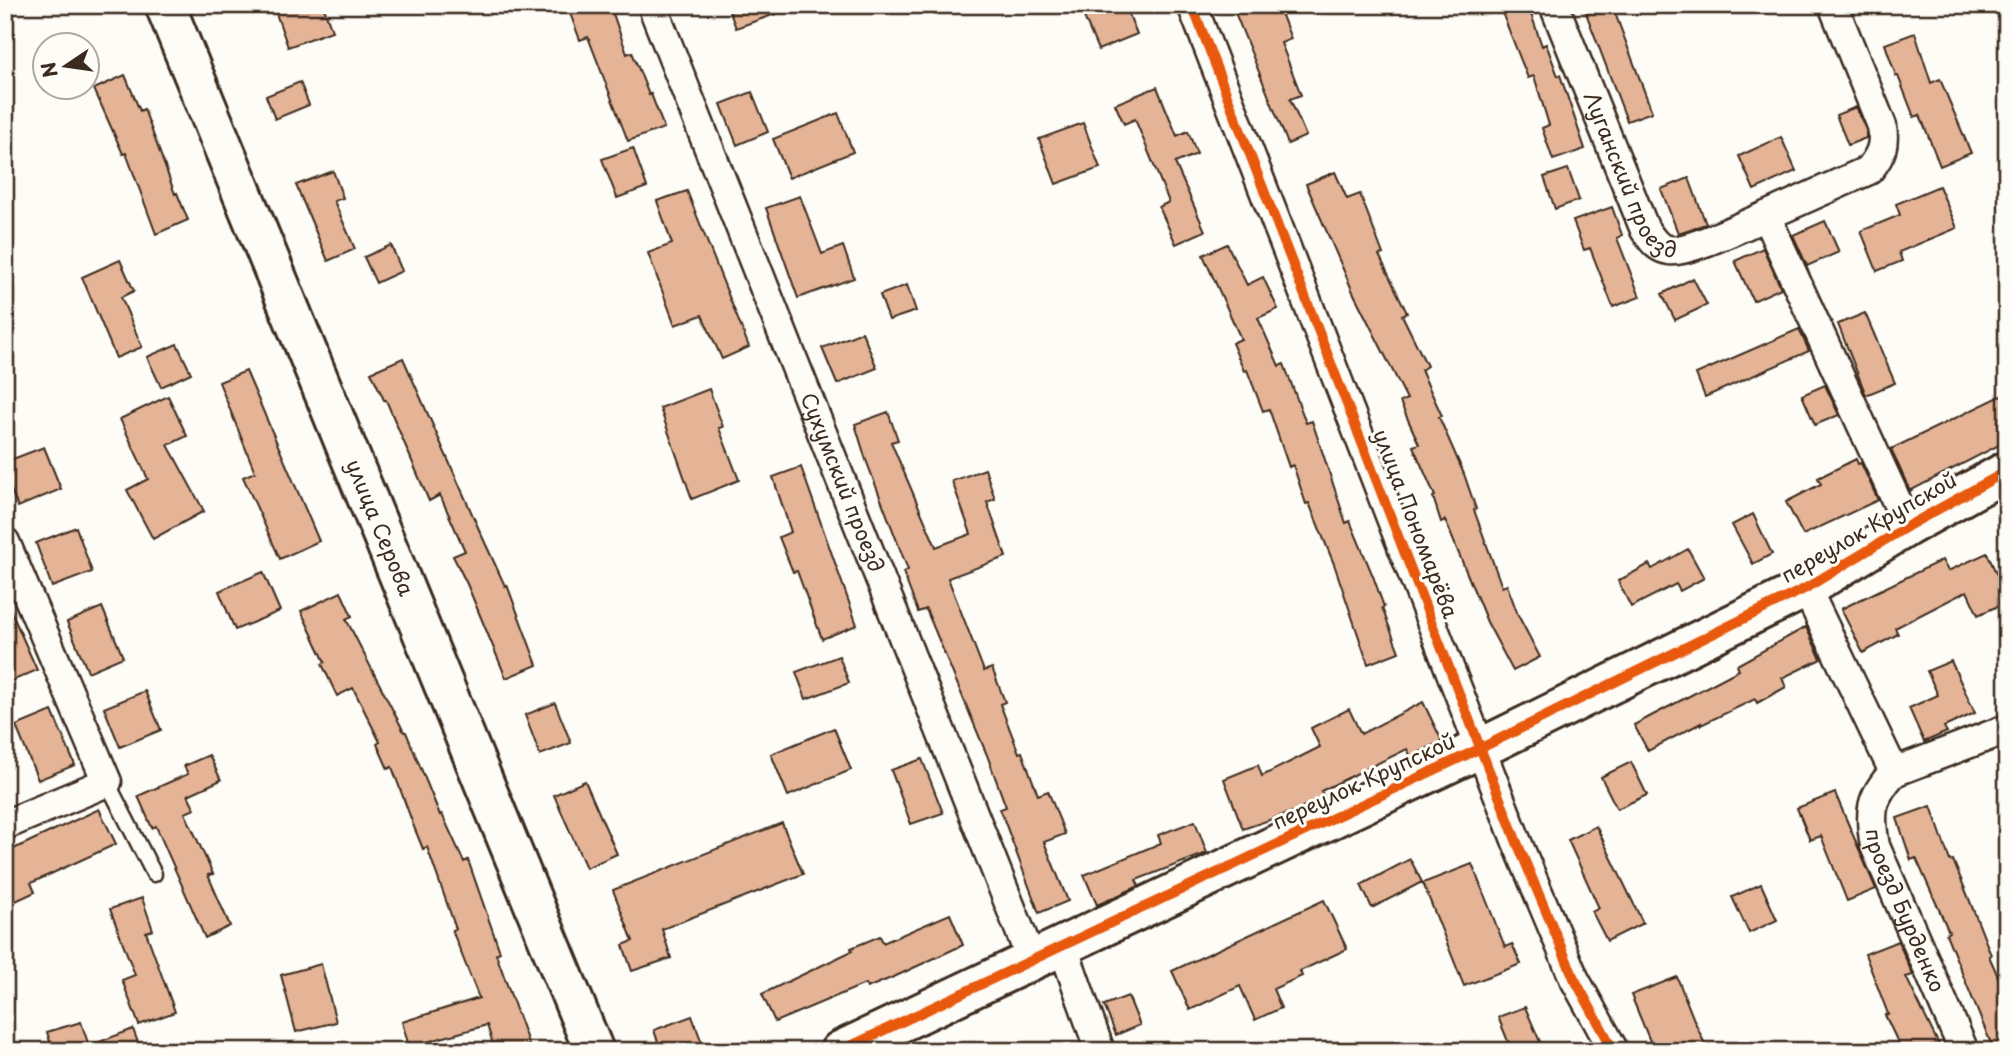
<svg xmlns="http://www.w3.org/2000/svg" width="2012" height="1056" font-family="'Playpen Sans',sans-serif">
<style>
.building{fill:#e5b497;stroke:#3b2a1e;stroke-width:2}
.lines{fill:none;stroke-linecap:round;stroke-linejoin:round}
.lane-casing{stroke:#3b2a1e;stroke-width:19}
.street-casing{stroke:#3b2a1e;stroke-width:33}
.secondary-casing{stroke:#3b2a1e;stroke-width:44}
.lane{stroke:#fdfcf7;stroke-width:14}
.street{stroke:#fdfcf7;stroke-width:28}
.secondary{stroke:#fdfcf7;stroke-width:38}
.cycleway-casing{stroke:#fdfcf7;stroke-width:15}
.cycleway{stroke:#e8590c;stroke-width:10}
.labels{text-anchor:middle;stroke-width:6;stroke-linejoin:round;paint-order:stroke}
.street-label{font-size:21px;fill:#3b2a1e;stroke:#fdfcf7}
</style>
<rect width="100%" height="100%" fill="#fdfcf7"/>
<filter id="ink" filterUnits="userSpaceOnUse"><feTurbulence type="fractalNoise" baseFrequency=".0143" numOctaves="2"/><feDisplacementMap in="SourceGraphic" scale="14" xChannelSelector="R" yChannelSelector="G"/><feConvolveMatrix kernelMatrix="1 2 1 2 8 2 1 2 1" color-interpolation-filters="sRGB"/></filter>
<g filter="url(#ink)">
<path class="building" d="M273,5H323L332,31L288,47Z
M567,5H610L627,54L632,52L649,95L651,94L664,128L628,141L588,37L580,40Z
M727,5H792V8L736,28Z
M1079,5H1125L1137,34L1098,50Z
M1232,5H1278L1291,39L1281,43L1301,95L1290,99L1306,136L1288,144Z
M1499,5H1528L1542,46L1546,44L1558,76L1560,75L1585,149L1553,160L1542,128L1549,125L1534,76L1528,78Z
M1583,5H1612L1652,112L1627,121Z
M1915,33L1931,83L1940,79L1971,153L1940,166L1920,115L1914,117L1898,76H1896L1885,44Z
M125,75L140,111L144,109L175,194L177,193L188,220L156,234L126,153L123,154L94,89Z
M300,82L309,105L275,119L266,96Z
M1157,87L1177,136L1188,131L1197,154L1175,163L1205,231L1176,244L1159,207L1169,202L1135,119L1124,124L1115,104Z
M752,92L768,132L737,145L721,104Z
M1856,107L1866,130V138L1848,145L1836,115Z
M838,113L853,152L789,178L773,139Z
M1083,123L1100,168L1056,184L1039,139Z
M1781,137L1796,171L1754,190L1739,156Z
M633,148L647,187L617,198L602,159Z
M1568,169L1579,200L1555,209L1544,177Z
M333,171L343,198L334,201L355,249L328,261L296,185Z
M1335,172L1347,199L1360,194L1383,254L1379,255L1407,313L1402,315L1427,366L1421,370L1442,416L1439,417L1464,474L1476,509L1474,510L1502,587L1507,585L1518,615L1540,657L1513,671L1487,622L1445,520L1441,522L1433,497L1435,496L1413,446L1419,444L1400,402L1407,399L1353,292L1306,184Z
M1689,178L1706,224L1678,233L1661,189Z
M1939,186L1957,228L1899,252L1902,261L1877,271L1861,231L1900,215L1896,204Z
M687,191L749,347L722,359L702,315L675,325L648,253L672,244L657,201Z
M800,196L822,254L843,246L854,278L798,298L766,208Z
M1612,207L1622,235L1617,238L1640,297L1613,307L1590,248L1584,250L1573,221Z
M1825,221L1839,252L1807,266L1793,235Z
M1227,244L1247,285L1263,277L1278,309L1258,318L1279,366L1284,364L1306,423L1312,421L1346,523L1350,521L1373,576L1384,607L1382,608L1399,652L1368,664L1334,564L1309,503L1306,504L1293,465L1289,467L1269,409L1263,411L1247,370L1244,371L1232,343L1241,339L1203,255Z
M391,245L402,271L376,283L364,257Z
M1763,248L1781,288L1753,301L1735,261Z
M120,260L134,291L121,297L142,347L116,358L82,277Z
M1693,278L1707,305L1675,320L1662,294Z
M907,285L916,311L889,320L880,295Z
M1865,313L1895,383L1866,395L1838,324Z
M1799,329L1809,351L1705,397L1696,374Z
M862,332L877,368L837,384L822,348Z
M177,344L191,373L161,387L147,357Z
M403,358L481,534L505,586L507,585L537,665L506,678L467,584L453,556L465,551L440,495L429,501L386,400H384L371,372Z
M246,371L319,541L280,559L243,477L255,472L219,382Z
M1825,385L1839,415L1815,425L1802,395Z
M709,389L723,427L719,428L739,480L692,499L660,408Z
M2007,393V441L1910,491L1891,449Z
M168,396L187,436L168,445L204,511L153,539L127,490L148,479L120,419Z
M888,412L898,440L891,442L936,547L971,534L952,481L985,469L995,499L987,502L1006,557L948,578L984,671L992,668L1005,702L1000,704L1019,753L1022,752L1038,795L1048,791L1065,834L1044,842L1068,901L1039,913L1000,809L1006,807L987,755L926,609L918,612L903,572L908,570L866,460L855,424Z
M44,447L61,489L18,507L5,476V462Z
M1856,459L1858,464L1861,463L1878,500L1803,535L1786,502L1821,484L1818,478Z
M801,467L857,625L822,639L797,571L793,572L779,537L791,532L773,477Z
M1753,514L1772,554L1753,564L1732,525Z
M76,527L92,572L52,587L36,543Z
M1688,549L1704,578L1680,591L1676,584L1631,607L1618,581L1649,564L1652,569Z
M1987,553L2007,597V602L1978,615L1967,591L1895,628L1898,634L1863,653L1841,609L1942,560L1948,571Z
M263,572L280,611L235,630L219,591Z
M341,592L352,616L346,619L404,732H406L440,815L442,814L464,862L468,860L500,952L496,954L531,1051H495L487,1025L409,1047L402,1022L479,998L452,930L456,929L427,847L423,849L414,827L392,767L388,769L377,744L380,742L353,688L337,696L322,664L325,662L301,611Z
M5,598L37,670L5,684Z
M102,607L123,657L88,672L67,622Z
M1806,627L1821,659L1782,678L1786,687L1757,703L1755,699L1701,725V723L1648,751L1634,725L1739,670L1737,665Z
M839,656L849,683L806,699L796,672Z
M1951,661L1975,713L1944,727L1947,732L1924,742L1909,708L1938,695L1927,671Z
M145,691L161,730L120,747L104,708Z
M1423,702L1442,741L1411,757L1407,749L1321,791L1324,796L1295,811L1243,829L1224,779L1258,765L1262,776L1320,747L1311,728L1349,709L1361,734Z
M555,703L571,743L540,755L525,715Z
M52,711L75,765L38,780L16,726Z
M834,728L851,770L788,796L771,754Z
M209,755L221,780L188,795L195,809L185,813L213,874L208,875L230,926L205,938L156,826L152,828L138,796L188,774L184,766Z
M922,759L943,813L911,824L891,770Z
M1631,762L1647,795L1617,809L1601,777Z
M585,781L617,854L586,868L554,795Z
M1835,793L1876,889L1847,901L1821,836L1810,840L1797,808Z
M1931,806L1950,861L1953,860L1967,894L1991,955L1989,956L2007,997V1051H1994L1946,934L1949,932L1916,858L1911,860L1897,818Z
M99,809L116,844L31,883L35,892L5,906V853Z
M1195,821L1207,853L1136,880L1139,886L1097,905L1084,875L1161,843L1158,835Z
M782,823L803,874L662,929L671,958L632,971L623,945L633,941L613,890Z
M1596,826L1643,923L1607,941L1592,912L1599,908L1568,840Z
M1410,859L1422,882L1372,908L1361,885Z
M1472,864L1505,947L1512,944L1521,964L1464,986L1423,883Z
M1761,884L1777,920L1749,933L1732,897Z
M142,898L153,930L146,932L175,1012L139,1025L122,980L135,975L110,909Z
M1324,900L1347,949L1300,971L1302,976L1273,989L1281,1008L1255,1020L1240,986L1190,1010L1172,971Z
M950,914L963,945L896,976L867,988L865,984L775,1022L762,994L852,951L851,948L880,936L883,943Z
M1898,941L1913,975L1906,977L1942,1051H1902L1885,1015L1888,1014L1865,954Z
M321,964L336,1022L296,1032L281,975Z
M1677,977L1694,1020L1708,1051H1654L1631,995Z
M1128,996L1140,1025L1116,1035L1104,1005Z
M1525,1007L1544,1051H1512L1498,1017Z
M692,1016L705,1051H661L654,1030Z
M81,1022L89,1046L133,1029L141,1051H53L47,1032Z"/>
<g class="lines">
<g class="lane-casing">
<path id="lane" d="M107,782L154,874"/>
</g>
<g class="street-casing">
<g id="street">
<path id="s1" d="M652,5L1032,961"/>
<path d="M1192,5L1516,840L1574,978L1614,1051"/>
<path id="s2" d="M1554,5L1645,230C1652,239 1656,248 1669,250C1686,254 1746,224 1766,216L1908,526"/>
<path d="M1766,216L1869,170C1881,155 1885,146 1882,126L1833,5"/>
<path d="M5,542L107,782L5,825"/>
<path id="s3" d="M1806,588L1894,772C1870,797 1869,813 1875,846L1964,1051"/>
<path d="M1894,772L2007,729"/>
<path d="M1063,947L1100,1051"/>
</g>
</g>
<g class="secondary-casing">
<g id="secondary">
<path id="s4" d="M165,5L594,1051"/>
<path d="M840,1051L1481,748L1806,588L1908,526L2007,471"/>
</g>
</g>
<use href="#lane" class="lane"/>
<use href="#street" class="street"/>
<use href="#secondary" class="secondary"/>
<g class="cycleway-casing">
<path id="cycleway" d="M1192,5L1516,840L1574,978L1614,1051
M840,1051L1481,748L1806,588L1908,526L2007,471"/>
</g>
<use href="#cycleway" class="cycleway"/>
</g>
</g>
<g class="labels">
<g class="street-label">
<text dy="7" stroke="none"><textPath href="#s2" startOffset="189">Луганский проезд</textPath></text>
<text dy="7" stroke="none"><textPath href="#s1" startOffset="514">Сухумский проезд</textPath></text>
<text transform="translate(1415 524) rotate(69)" y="7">улица Пономарёва</text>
<text dy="7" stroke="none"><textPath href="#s4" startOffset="565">улица Серова</textPath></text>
<text transform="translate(1869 528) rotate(-30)" y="7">переулок Крупской</text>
<text transform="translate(1364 782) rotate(-25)" y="7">переулок Крупской</text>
<text dy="7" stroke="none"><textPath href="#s3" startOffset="355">проезд Бурденко</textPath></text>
</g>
</g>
<rect width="2012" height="1056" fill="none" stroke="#fdfcf7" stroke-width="28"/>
<rect x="14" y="14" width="1984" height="1028" fill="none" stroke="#3b2a1e" stroke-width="2.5" filter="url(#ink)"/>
<g transform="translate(66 66) rotate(257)"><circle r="33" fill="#fdfcf7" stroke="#afa8a0" stroke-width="2"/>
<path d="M0-5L12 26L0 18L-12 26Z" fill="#3b2a1e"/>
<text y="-10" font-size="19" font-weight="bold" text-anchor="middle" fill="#3b2a1e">N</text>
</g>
</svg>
